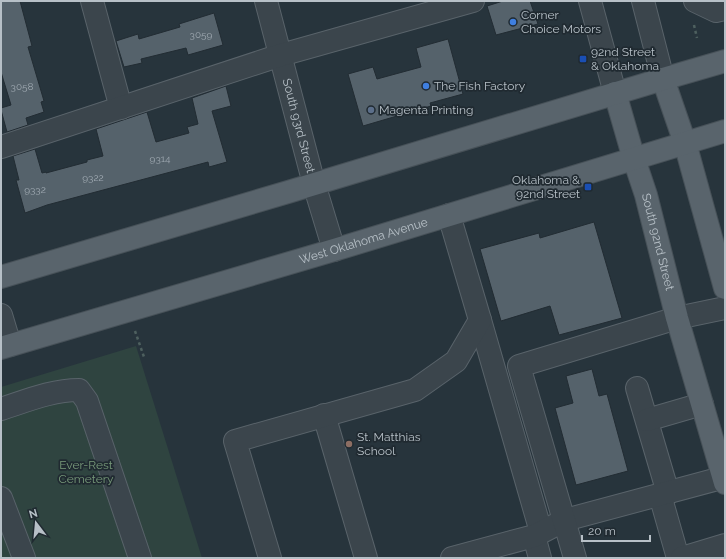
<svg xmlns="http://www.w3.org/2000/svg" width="726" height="559" font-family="Raleway,sans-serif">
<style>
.green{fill:#2f4440}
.building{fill:#55626b;stroke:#222c33}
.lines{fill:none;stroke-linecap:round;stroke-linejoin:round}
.minor-casing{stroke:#59636a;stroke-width:24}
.major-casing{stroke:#475158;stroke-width:24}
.path{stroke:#4e605f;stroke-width:2.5;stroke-dasharray:3 3;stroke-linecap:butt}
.minor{stroke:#3b454c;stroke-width:22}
.major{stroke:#59646c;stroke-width:22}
.shop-dot{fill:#3f7fe0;stroke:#202a31;stroke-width:1.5}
.transit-dot{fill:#1a4fb4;stroke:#202a31;stroke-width:1.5}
.service-dot{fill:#5c6f8a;stroke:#202a31;stroke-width:1.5}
.education-dot{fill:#8d6e63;stroke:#202a31;stroke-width:1.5}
.labels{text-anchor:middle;stroke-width:3.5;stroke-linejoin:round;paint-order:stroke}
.number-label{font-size:10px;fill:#9ea8b0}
.poi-label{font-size:12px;fill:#b7c0c7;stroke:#202a31;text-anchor:start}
.street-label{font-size:12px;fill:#b7c0c7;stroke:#202a31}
.park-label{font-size:12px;fill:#789a7a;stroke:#202a31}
</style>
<rect width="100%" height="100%" fill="#27343c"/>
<path class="green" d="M136,346L202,558H1V387Z"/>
<path class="building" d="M1,1H20L32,46L28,47L44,101L41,102L44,112L26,118L28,125L7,132L1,110V108L11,105L1,72Z
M503,1H530L538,24L496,35L487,6Z
M214,13L223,45L188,55L186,48L141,59L142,63L124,67L116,41L138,34L139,39L180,27L179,24Z
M448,39L463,94L430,103L431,106L363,126L348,74L373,67L377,79L421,67L416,48Z
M226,86L231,106L212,111L227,162L209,167L208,162L47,205L25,213L16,180H19L13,156L35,149L42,173L46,172V173L87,162V160L103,156L96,129L147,112L156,142L189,133L187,127L198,124L192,98Z
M594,222L622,318L559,335L550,306L501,321L480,249L539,233L540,238Z
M592,369L599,396L607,394L628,471L576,485L555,408L573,403L566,376Z"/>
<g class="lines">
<g class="minor-casing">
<g id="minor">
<path d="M92,1L121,108"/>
<path id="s1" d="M266,1L314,184L334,250"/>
<path d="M590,1L615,93"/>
<path d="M643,1L663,79"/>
<path d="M695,1L716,11L725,9"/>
<path d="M1,147L281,55L473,1"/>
<path d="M1,315L10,345"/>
<path d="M480,320L541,532"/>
<path d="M637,388L668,493"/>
<path d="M1,409C26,401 52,390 79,390L87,401L140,558"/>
<path d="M324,415L366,558"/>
<path d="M647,420L702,404"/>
<path d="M660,495L678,558"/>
<path d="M1,498L24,558"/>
<path d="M534,536L540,558"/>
<path d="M270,558L235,441L415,390L456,361L480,320L449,215"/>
<path d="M452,558L534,536L565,520L725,477"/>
<path d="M575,558L519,366L677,318L725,308"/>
<path d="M682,558L725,545"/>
</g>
</g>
<g class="major-casing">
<g id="major">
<path d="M663,79L685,143L725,288"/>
<path id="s2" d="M615,93L634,159L646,195L677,318L725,483"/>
<path d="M1,277L288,192L663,79L725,61"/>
<path id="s3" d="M1,348L334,250L725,131"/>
</g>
</g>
<path class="path" d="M694,25L697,38
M135,331L144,357"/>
<use href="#minor" class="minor"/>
<use href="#major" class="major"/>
</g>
<g class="shop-dot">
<circle cx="513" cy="22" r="4"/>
<circle cx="426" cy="86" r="4"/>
</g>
<g class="transit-dot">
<rect x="579" y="55" width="8" height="8" rx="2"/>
<rect x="584" y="183" width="8" height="8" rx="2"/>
</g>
<circle class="service-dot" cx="371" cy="110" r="4"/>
<circle class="education-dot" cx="349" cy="444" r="4"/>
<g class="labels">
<g class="number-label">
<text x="201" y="38">3059</text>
<text x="22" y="90">3058</text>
<text x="160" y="162">9314</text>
<text x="93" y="181">9322</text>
<text x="35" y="193">9332</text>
</g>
<g class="poi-label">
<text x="521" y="19">Corner<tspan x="521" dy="14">Choice Motors</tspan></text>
<text x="591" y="56">92nd Street<tspan x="591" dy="14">&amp; Oklahoma</tspan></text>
<text x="434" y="90">The Fish Factory</text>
<text x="379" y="114">Magenta Printing</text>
<text x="580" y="184" text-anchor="end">Oklahoma &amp;<tspan x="580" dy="14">92nd Street</tspan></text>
<text x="357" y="441">St. Matthias<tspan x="357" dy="14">School</tspan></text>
</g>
<g class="street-label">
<text dy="4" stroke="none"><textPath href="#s1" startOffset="129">South 93rd Street</textPath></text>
<text dy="4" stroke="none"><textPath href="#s3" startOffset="378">West Oklahoma Avenue</textPath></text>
<text dy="4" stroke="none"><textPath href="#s2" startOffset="155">South 92nd Street</textPath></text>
</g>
<g class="park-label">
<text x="86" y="469">Ever-Rest<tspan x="86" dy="14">Cemetery</tspan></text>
</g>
</g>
<rect width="726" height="559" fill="none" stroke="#b7c0c7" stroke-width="4"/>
<g transform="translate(36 523) rotate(344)" stroke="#202a31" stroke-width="3" paint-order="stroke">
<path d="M0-3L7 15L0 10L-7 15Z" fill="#b7c0c7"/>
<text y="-6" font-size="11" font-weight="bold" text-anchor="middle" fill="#b7c0c7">N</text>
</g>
<path d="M582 535v6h68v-6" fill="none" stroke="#b7c0c7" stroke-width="2"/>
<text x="588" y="535" font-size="12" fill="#b7c0c7" stroke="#202a31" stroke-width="3" paint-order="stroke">20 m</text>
</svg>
